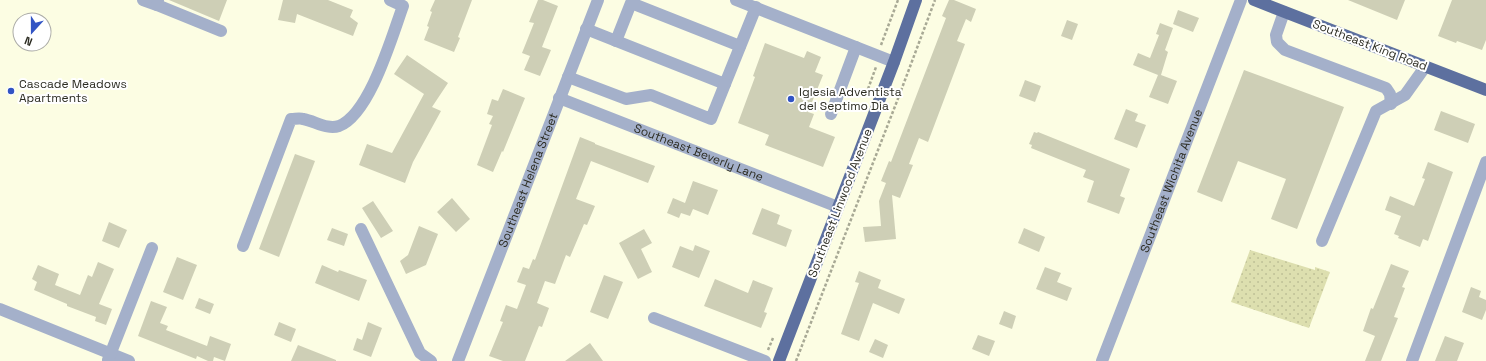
<svg xmlns="http://www.w3.org/2000/svg" width="1486" height="361" font-family="'Space Grotesk',sans-serif">
<style>
.green{fill:url(#green-dots)}
.building{fill:#cecfb6}
.lines{fill:none;stroke-linecap:round;stroke-linejoin:round}
.path{stroke:#a8a995;stroke-width:2.5;stroke-dasharray:3 2;stroke-linecap:butt}
.minor{stroke:#a4b0ca;stroke-width:12}
.major{stroke:#5d709f;stroke-width:12}
.poi-dot{fill:#3254c4;stroke:#fff;stroke-width:1.5}
.labels{text-anchor:middle;stroke-width:4;stroke-linejoin:round;paint-order:stroke}
.street-label{font-size:12px;fill:#2c2c22;stroke:#fff}
.poi-label{font-size:12px;fill:#2c2c22;stroke:#fff;text-anchor:start}
</style>
<defs>
<pattern id="green-dots" width="8" height="8" patternUnits="userSpaceOnUse"><rect width="8" height="8" fill="#dddfaf"/><path d="M2 2h.1M6 6h.1" fill="none" stroke="#bec096" stroke-width="1.8" stroke-linecap="round"/></pattern>
</defs>
<rect width="100%" height="100%" fill="#fcfde3"/>
<path class="green" d="M1250,250L1315,270V267L1330,272L1309,328L1231,302Z"/>
<path class="building" d="M169,0H227L219,21Z
M283,0H328L353,10L350,17L358,23L353,36L297,14L295,23L278,20Z
M435,0H472L458,37L460,38L454,52L424,40L429,27L427,26L432,12L430,11Z
M538,0H543L558,6L542,47L551,50L540,76L524,70L530,56L522,53L534,23L529,22Z
M949,0H954L976,9L971,22L966,19L957,41L965,44L928,142L919,138L909,164L913,165L900,198L892,195L896,239L865,242L863,227L881,226L879,201L886,183L881,181L889,161L891,162L946,18L942,16Z
M1348,0H1405L1397,20Z
M1452,0H1486V40L1482,50L1457,41L1456,43L1438,36Z
M1178,10L1199,18L1193,32L1173,24Z
M1067,20L1078,24L1072,40L1061,36Z
M1160,23L1173,28L1165,50L1168,52L1161,75L1177,81L1168,104L1149,97L1158,75L1133,65L1138,53L1150,58L1159,35L1156,34Z
M765,43L804,58L807,51L821,57L815,72L823,75L808,112L814,114L809,127L835,137L823,167L765,145L769,135L738,123L755,77L753,76Z
M407,55L448,83L432,107L441,111L413,162L405,183L359,165L367,144L392,153L424,94L394,74Z
M1244,70L1344,107L1297,229L1271,219L1286,179L1238,161L1222,202L1197,192Z
M1025,80L1041,86L1035,102L1019,96Z
M503,89L525,98L503,152L502,151L493,172L477,165L492,125L489,124L493,116L487,114L492,99L498,101Z
M1126,109L1138,114L1135,121L1146,125L1137,148L1114,139Z
M1441,111L1475,124L1468,143L1434,130Z
M1034,132L1037,133L1038,132L1130,169L1120,196L1125,198L1119,214L1087,202L1094,181L1083,177L1086,170L1031,148L1032,145L1029,144Z
M580,137L595,143V144L655,166L648,183L591,161L576,199L595,206L587,225L584,224L570,257L566,255L555,284L545,281L537,303L549,308L542,327L539,326L525,361H503L489,356L503,322L500,321L506,305L517,309L526,285L517,282L523,267L529,269L533,259L535,260Z
M295,154L315,161L279,257L259,249Z
M1428,162L1453,172L1428,241L1423,239L1420,247L1398,238L1399,236L1394,234L1401,216L1385,210L1390,196L1414,206L1425,179L1422,178Z
M693,181L718,190L708,215L693,209L690,216L681,213L679,218L667,213L673,198L685,203Z
M452,198L470,219L456,232L437,212Z
M373,201L393,231L381,238L362,208Z
M762,208L780,215L777,224L792,230L786,247L752,234Z
M109,222L127,230L119,248L102,241Z
M419,226L438,234L426,265L406,274L400,261L408,255Z
M332,228L348,234L344,246L327,240Z
M1024,228L1045,237L1039,252L1018,243Z
M644,229L652,243L641,249L652,272L638,279L619,243Z
M695,245L710,251L699,278L672,267L680,246L693,251Z
M177,257L197,265L183,300L163,292Z
M98,262L114,269L99,304L112,309L106,325L95,321L96,317L67,306V304L34,290L37,282L32,279L38,265L59,274L55,285L80,295L88,275L92,277Z
M1391,264L1409,271L1402,287L1405,288L1394,317L1398,318L1381,361H1365L1375,336L1363,331L1371,308L1373,309Z
M322,265L338,272L339,270L367,280L359,301L315,283Z
M1045,267L1061,273L1057,282L1072,288L1067,301L1036,289Z
M859,271L881,280L878,288L905,299L899,314L873,303L859,341L841,334L859,283L855,282Z
M604,275L623,282L608,319L590,312Z
M715,279L748,293L753,280L773,288L764,312L767,313L761,328L704,306Z
M1471,287L1481,291L1479,297L1486,300V310L1482,320L1462,312Z
M199,298L214,304L210,314L195,308Z
M151,301L167,307L160,323L168,326L166,330L207,346L210,336L231,344L225,361L214,357L213,361H208L197,356L196,359L138,336Z
M1004,311L1016,316L1012,329L999,324Z
M279,322L296,329L291,342L274,335Z
M368,322L382,328L371,357L353,350L357,338L362,340Z
M978,335L995,341L989,356L972,349Z
M1445,336L1464,343L1457,361H1435Z
M875,339L888,345L883,358L869,352Z
M590,343L603,361H565Z
M298,345L336,360V361H291Z"/>
<g class="lines">
<path class="path" d="M881,45L898,0
M868,89L876,67
M768,350L773,338
M796,361L899,96L935,0"/>
<g class="minor">
<path d="M143,0L157,5L158,0"/>
<path d="M736,0L894,62"/>
<path d="M157,5L221,31"/>
<path d="M1284,12L1276,35L1277,42L1285,50L1386,88L1390,94L1391,104"/>
<path d="M586,29L725,84L756,7"/>
<path d="M616,41L631,3L740,46"/>
<path d="M568,77L626,99L651,95L711,119L725,84"/>
<path id="s1" d="M559,98L838,207"/>
<path d="M831,114L856,47"/>
<path d="M361,229L420,353L431,361"/>
<path d="M1322,241L1376,111L1405,95L1425,67"/>
<path d="M243,246L291,119C295,119 300,118 303,119C315,121 327,130 339,126C370,114 392,36 403,6L390,0"/>
<path d="M0,309L129,361"/>
<path d="M654,318L765,361"/>
<path d="M108,360L152,248"/>
<path id="s2" d="M458,361L598,0"/>
<path id="s3" d="M1102,361L1241,0"/>
<path d="M1412,361L1486,162"/>
</g>
<path class="major" d="M1254,0L1486,90
M779,361L894,62L916,0"/>
</g>
<g class="poi-dot">
<circle cx="11" cy="91" r="4"/>
<circle cx="791" cy="99" r="4"/>
</g>
<g class="labels">
<g class="street-label">
<text transform="translate(1370 45) rotate(21)" y="4">Southeast King Road</text>
<text dy="4" stroke="none"><textPath href="#s1" startOffset="150">Southeast Beverly Lane</textPath></text>
<text dy="4" stroke="none"><textPath href="#s2" startOffset="194">Southeast Helena Street</textPath></text>
<text dy="4" stroke="none"><textPath href="#s3" startOffset="193">Southeast Wichita Avenue</textPath></text>
<text transform="translate(840 203) rotate(-69)" y="4">Southeast Linwood Avenue</text>
</g>
<g class="poi-label">
<text x="19" y="88">Cascade Meadows<tspan x="19" dy="14">Apartments</tspan></text>
<text x="799" y="96">Iglesia Adventista<tspan x="799" dy="14">del Septimo Dia</tspan></text>
</g>
</g>
<g transform="translate(32 32) rotate(201)"><circle r="19" fill="#ffffff" stroke="#ababa7"/>
<path d="M0-3L7 15L0 10L-7 15Z" fill="#3254c4"/>
<text y="-6" font-size="11" font-weight="bold" text-anchor="middle" fill="#2c2c22">N</text>
</g>
</svg>
